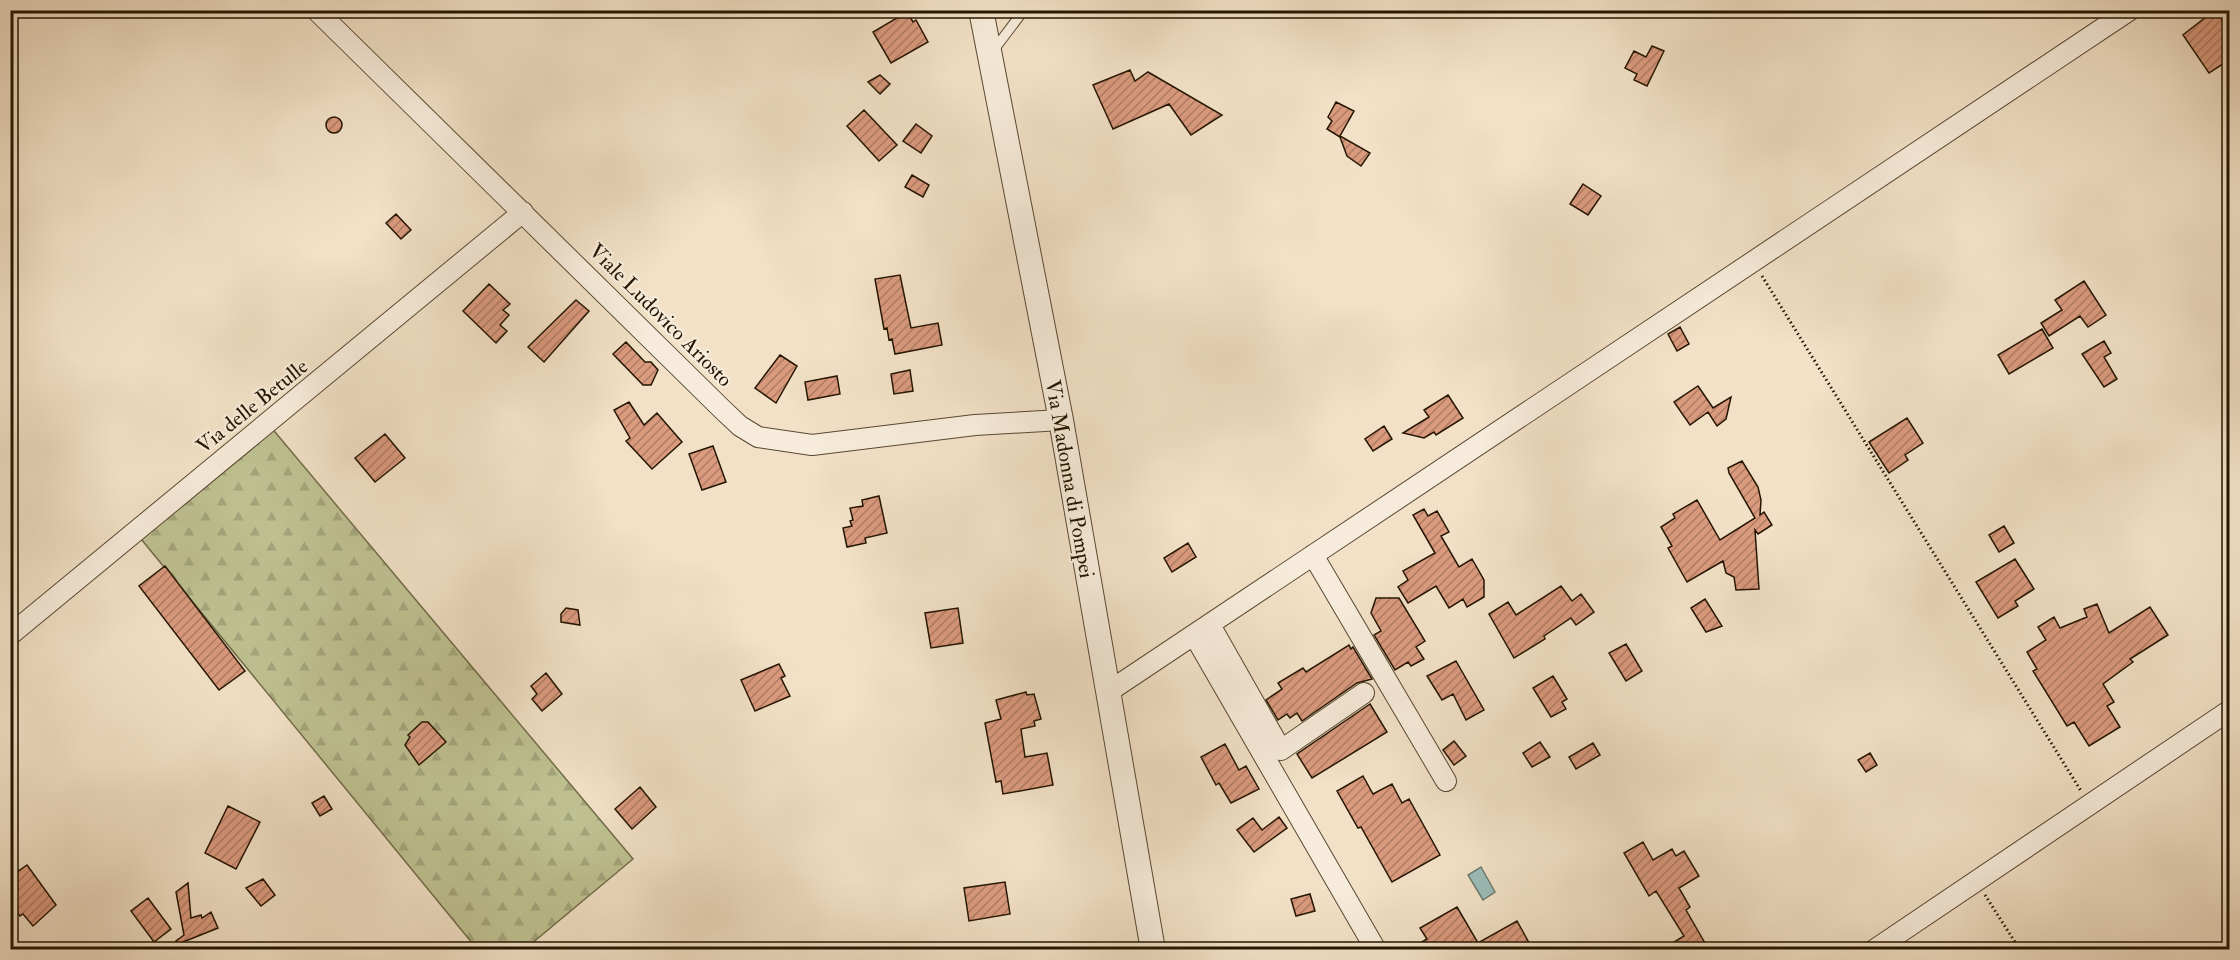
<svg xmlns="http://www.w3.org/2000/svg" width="2240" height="960" font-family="'IM FELL Double Pica',serif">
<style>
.forest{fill:url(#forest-firs);stroke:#726c49;stroke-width:1.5}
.water{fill:#9bbdb9;stroke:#6b7a6f;stroke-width:1.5}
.building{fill:url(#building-hatch);stroke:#241500;stroke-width:1.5}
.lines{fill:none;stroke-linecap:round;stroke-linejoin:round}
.service-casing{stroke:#584832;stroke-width:11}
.minor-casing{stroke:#584832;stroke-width:22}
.tertiary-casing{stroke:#584832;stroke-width:26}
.path{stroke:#241500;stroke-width:3;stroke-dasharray:1.5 3;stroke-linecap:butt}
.service{stroke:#f7ecdb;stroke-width:9}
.minor{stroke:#f7ecdb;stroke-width:20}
.tertiary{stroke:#f7ecdb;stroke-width:24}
.labels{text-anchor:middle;stroke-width:4.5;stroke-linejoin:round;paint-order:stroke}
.street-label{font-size:21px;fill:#241500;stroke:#f7ecdb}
</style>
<defs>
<pattern id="forest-firs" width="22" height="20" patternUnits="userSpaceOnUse" patternTransform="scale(1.5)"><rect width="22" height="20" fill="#bfc292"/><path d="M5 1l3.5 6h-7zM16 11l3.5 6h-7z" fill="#a4a67c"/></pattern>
<pattern id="building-hatch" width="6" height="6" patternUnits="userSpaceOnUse" patternTransform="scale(1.5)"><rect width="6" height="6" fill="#da9a7e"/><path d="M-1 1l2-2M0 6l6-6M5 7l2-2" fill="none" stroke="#b17c65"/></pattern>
</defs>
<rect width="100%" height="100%" fill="#f2e1c7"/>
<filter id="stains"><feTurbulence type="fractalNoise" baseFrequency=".00333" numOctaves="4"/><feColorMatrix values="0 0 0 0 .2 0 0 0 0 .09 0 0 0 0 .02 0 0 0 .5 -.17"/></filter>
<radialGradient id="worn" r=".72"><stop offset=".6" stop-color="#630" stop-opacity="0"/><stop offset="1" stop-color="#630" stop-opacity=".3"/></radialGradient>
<path class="forest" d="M270,426L633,859L525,949H477L137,534Z"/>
<path class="water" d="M1481,867L1495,892L1483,900L1468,875Z"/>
<path class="building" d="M2215,10H2221L2229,23V60L2209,73L2183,35Z
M907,12L913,22L916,20L928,42L891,63L873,32Z
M1652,46L1664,51L1647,86L1634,80L1637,74L1625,68L1634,51L1646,57Z
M1130,70L1135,81L1148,72L1222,115L1191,135L1169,104L1113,129L1093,85Z
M880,75L890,84L880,94L868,82Z
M1336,102L1354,111L1340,136L1370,153L1361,166L1347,156L1340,137L1327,129L1332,121L1328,117Z
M864,110L897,145L879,161L847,126Z
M326 125a8 8 0 1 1 16 0a8 8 0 1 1-16 0Z
M916,124L932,136L921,153L903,141Z
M912,175L929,185L923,197L905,187Z
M1583,184L1601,196L1588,215L1570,204Z
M396,214L411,230L401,239L386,223Z
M900,275L911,328L938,323L942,345L895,354L892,339L889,340L887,328L884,329L875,279Z
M2084,281L2106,315L2088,327L2080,316L2049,336L2041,323L2062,310L2055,300Z
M489,284L510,304L503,310L509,315L500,325L507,331L496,343L463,311Z
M576,300L589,311L544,362L528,347Z
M1680,327L1689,344L1677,351L1668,334Z
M2042,329L2053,348L2009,374L1998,355Z
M2104,341L2111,353L2104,357L2117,379L2104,387L2082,354Z
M626,342L645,362H651L658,370L651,385H643L613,354Z
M780,355L797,366L776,403L755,388Z
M910,370L913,391L894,394L891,374Z
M837,376L840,394L808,400L805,382Z
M1698,386L1713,408L1731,397L1726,419L1717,426L1708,412L1690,425L1674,402Z
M1448,395L1463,418L1436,435L1434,432L1424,438L1403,433L1429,417L1424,410Z
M629,402L644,425L657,413L682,442L652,469L626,441L630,438L614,410Z
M1907,418L1923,443L1905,455L1908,460L1889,473L1869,442Z
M1384,426L1392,439L1373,451L1365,439Z
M385,434L405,458L375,482L355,458Z
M713,446L726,482L702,490L689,454Z
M1742,461L1758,487L1761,500L1760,515L1764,512L1772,525L1758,534L1755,530L1759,589L1736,590L1734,577L1726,573L1723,561L1687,582L1668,548L1672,546L1661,527L1675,518L1673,514L1697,500L1720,540L1755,518L1729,473L1728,468Z
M879,496L887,533L865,538L866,543L847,547L843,528L852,526L850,521L853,520L850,508L863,506L862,500Z
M1424,509L1428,516L1437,511L1449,532L1441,536L1459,567L1472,559L1484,580V597L1467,607L1463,599L1449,608L1436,586L1408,603L1398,587L1408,580L1403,571L1435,553L1413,515Z
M2004,526L2014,543L1999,552L1989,535Z
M1188,543L1196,557L1172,572L1164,558Z
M2015,559L2034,589L2015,601L2018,606L1998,618L1976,582Z
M165,566L245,671L219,690L139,586Z
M1561,586L1572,601L1581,594L1594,612L1576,625L1571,618L1544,636L1545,639L1514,658L1489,614L1508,602L1516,615Z
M1376,598H1399L1425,641L1416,647L1424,659L1411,666L1408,662L1395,670L1374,635L1381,631L1371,613Z
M1705,599L1722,626L1706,632L1691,608Z
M2097,604L2109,633L2150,607L2168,635L2130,659L2133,662L2103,684L2114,702L2107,706L2120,727L2089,746L2074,722L2067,726L2033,671L2037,669L2027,652L2046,640L2038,627L2054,617L2060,628L2087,617L2084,609Z
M566,608L578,610L580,625L561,622V614Z
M958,608L963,643L931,648L925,613Z
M1626,644L1642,671L1626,681L1609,653Z
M1349,645L1351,649L1353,647L1372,679L1357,683L1302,721L1297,713L1290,718L1287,714L1278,720L1266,700L1282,689L1278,683L1303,668L1306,672Z
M1456,661L1484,710L1466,720L1453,694L1442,700L1427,676Z
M779,664L785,676L781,678L790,696L755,711L741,680Z
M546,673L562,694L542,711L532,699L537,694L531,686Z
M1553,676L1567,699L1562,702L1566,709L1551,717L1533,688Z
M1026,692L1027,695L1034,694L1041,719L1034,721L1035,726L1021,729L1025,757L1047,753L1053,785L1003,794L1001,781L996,782L985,723L1001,719L996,700Z
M1370,704L1387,732L1312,778L1297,754Z
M422,722H428L446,742L419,765L405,745L410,737L408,735Z
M1454,741L1466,756L1454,765L1443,750Z
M1540,742L1550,757L1532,767L1523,753Z
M1593,743L1600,755L1576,769L1569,757Z
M1225,744L1239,770L1246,766L1259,789L1231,803L1219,783L1216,785L1201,757Z
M1870,753L1877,765L1866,772L1858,760Z
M1363,776L1373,794L1392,784L1402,803L1409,799L1440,855L1392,882L1361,827L1358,828L1337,791Z
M640,787L656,807L632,829L615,809Z
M324,796L332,809L320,816L312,803Z
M228,806L260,822L236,869L205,853Z
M1279,817L1287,828L1254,852L1237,830L1253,818L1262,830Z
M1643,842L1653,860L1672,849L1676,856L1684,851L1699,876L1679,888L1690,907L1686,910L1709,950H1661L1684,936L1656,891L1649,896L1624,853Z
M27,865L56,905L33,926L23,914L20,916L10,903V877Z
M263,879L275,895L261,906L246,888Z
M1005,882L1010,914L969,921L964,888Z
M188,883L191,918L201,915L202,918L211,912L218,928L178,944L176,941L184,935L176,892Z
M1310,894L1315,911L1296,916L1291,899Z
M148,898L171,929L154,942L131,911Z
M1457,907L1478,943L1517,921L1533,950H1408L1427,939L1420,928Z"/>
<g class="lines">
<g class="service-casing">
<path id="service" d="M993,51L1024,10"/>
</g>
<g class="minor-casing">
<path id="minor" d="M316,10L723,410L740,426L758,437L812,445L975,425L1061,420
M1313,555L1446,781
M1210,625L1281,750L1364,693
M10,635L523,212
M1194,635L1376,950
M1108,692L2130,10
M1874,950L2230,710"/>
</g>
<g class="tertiary-casing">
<path id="tertiary" d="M981,10L1061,420L1153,950"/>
</g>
<path class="path" d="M1762,276L2081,791
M1985,895L2020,950"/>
<use href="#service" class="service"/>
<use href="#minor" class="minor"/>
<use href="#tertiary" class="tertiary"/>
</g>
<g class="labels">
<g class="street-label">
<text transform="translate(661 315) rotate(45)" y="7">Viale Ludovico Ariosto</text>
<text transform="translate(252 406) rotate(-39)" y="7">Via delle Betulle</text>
<text transform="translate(1070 479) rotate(80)" y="7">Via Madonna di Pompei</text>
</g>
</g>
<rect width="2240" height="960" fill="none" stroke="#f2e1c7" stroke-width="36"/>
<rect x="12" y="12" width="2216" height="936" fill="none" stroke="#241500" stroke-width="3"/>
<rect x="18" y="18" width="2204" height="924" fill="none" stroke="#241500" stroke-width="1.5"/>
<rect width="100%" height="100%" filter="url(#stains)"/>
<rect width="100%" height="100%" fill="url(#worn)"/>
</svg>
